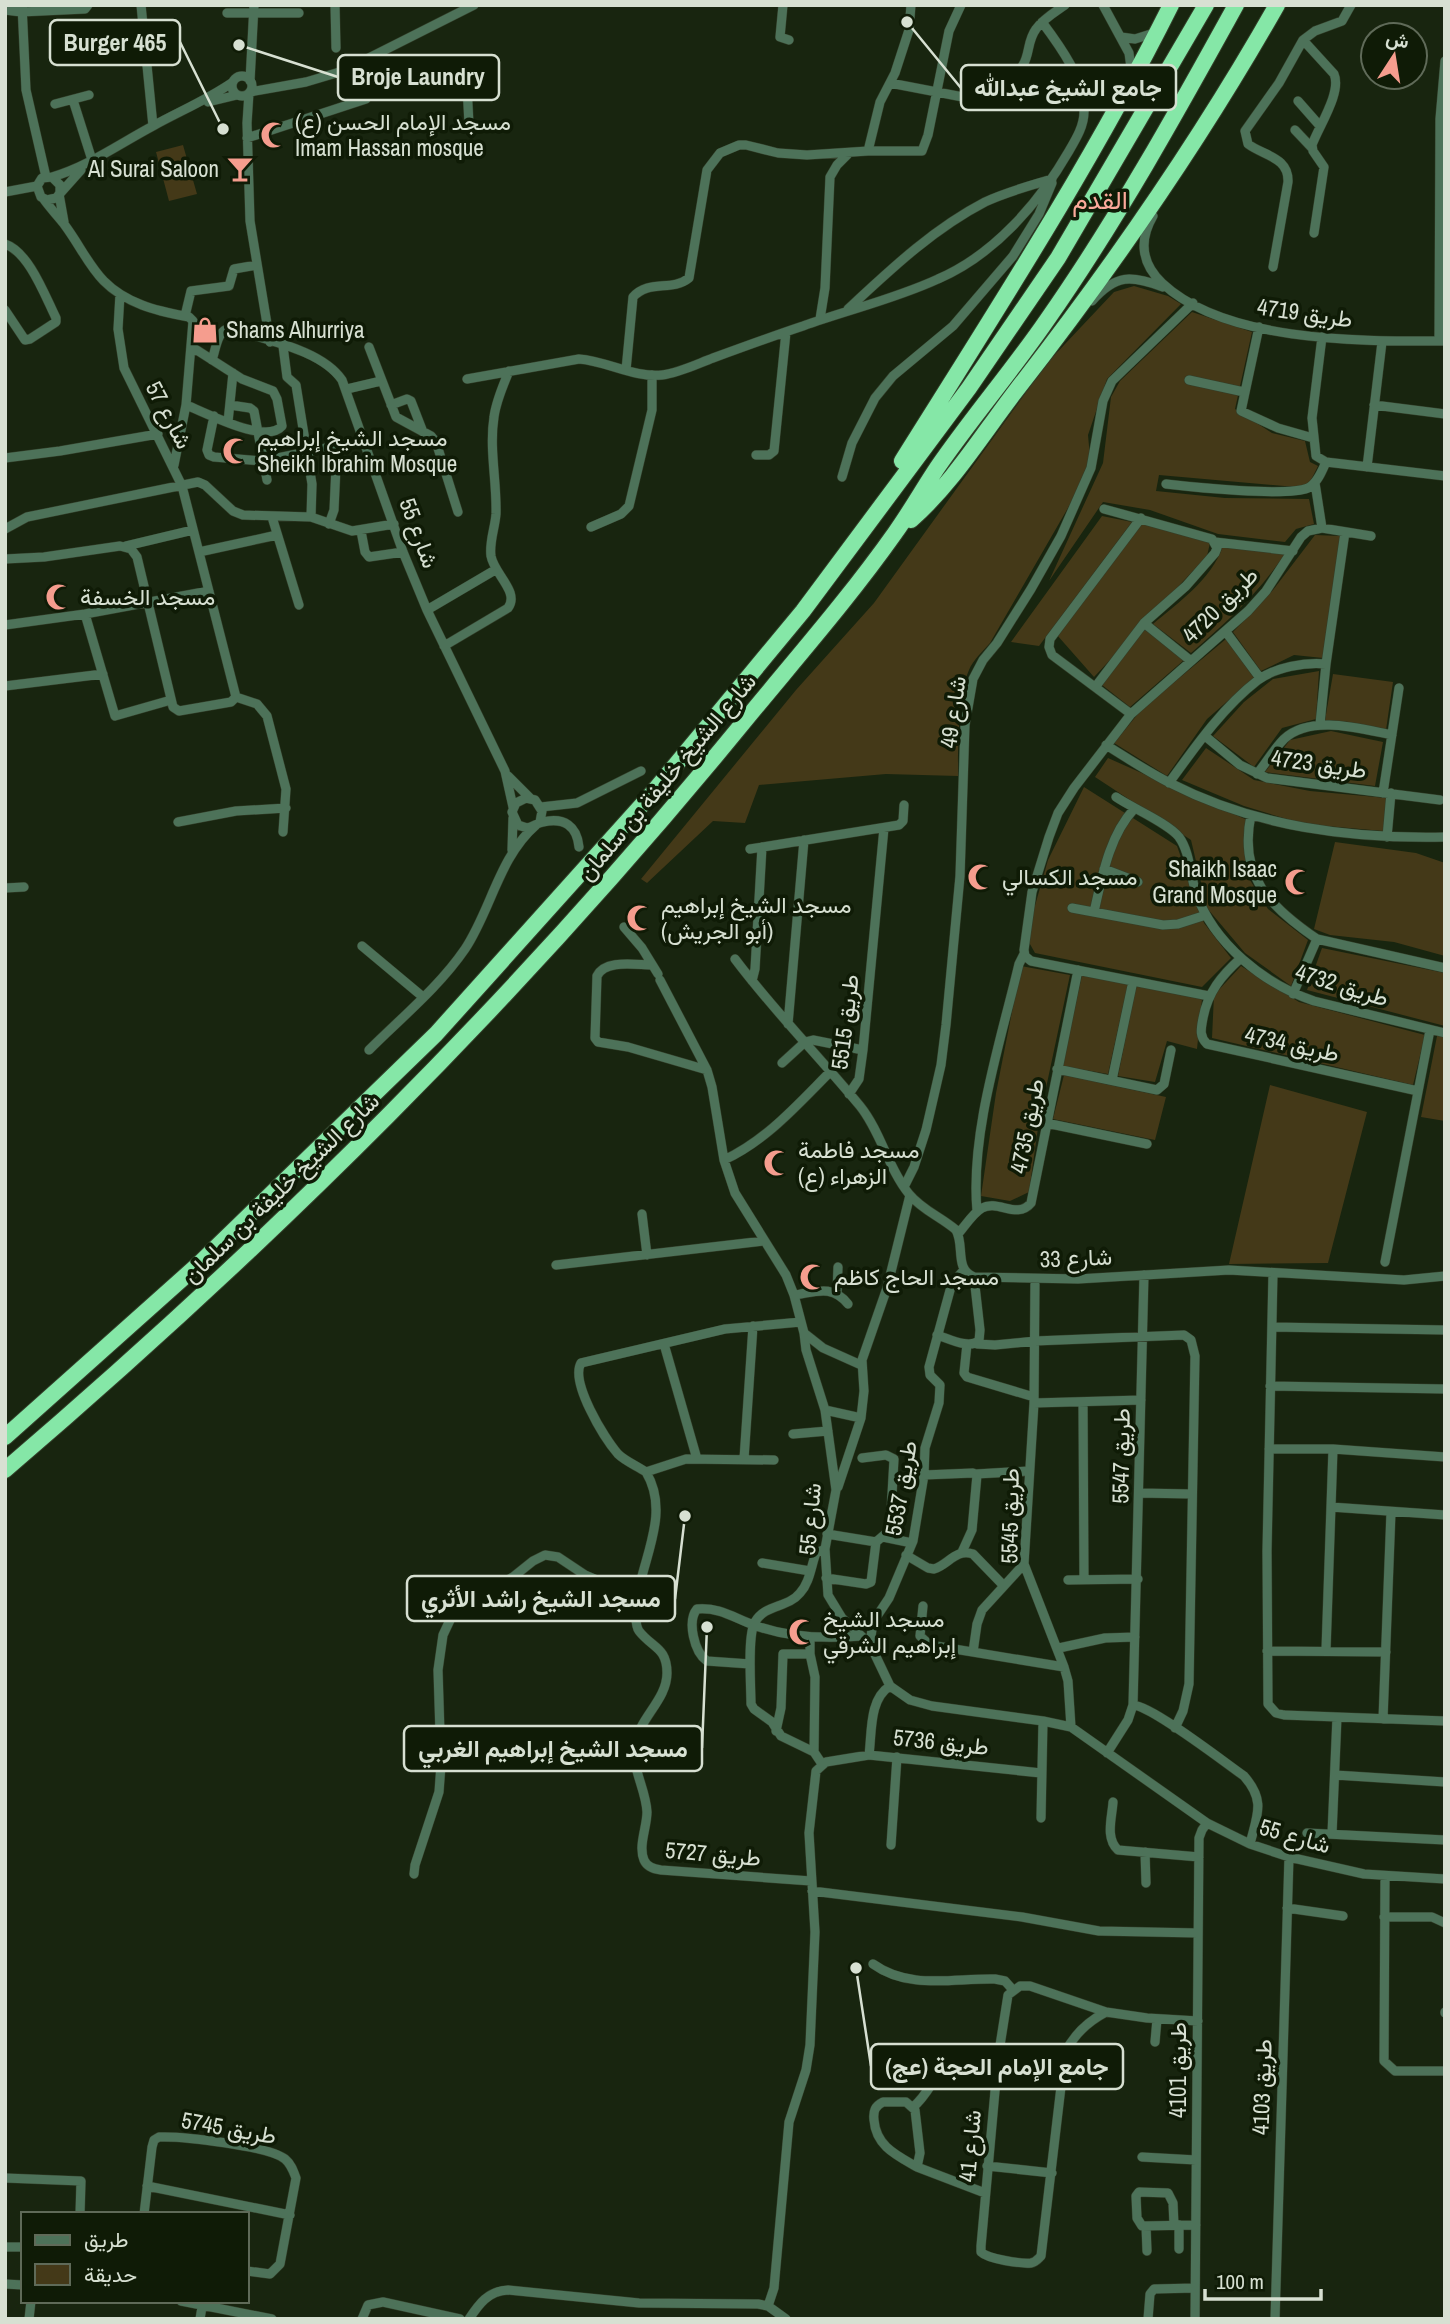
<svg xmlns="http://www.w3.org/2000/svg" width="1450" height="2324" font-family="'Archivo Narrow',Vazirmatn,sans-serif">
<style>
.green{fill:#443918}
.lines{fill:none;stroke-linecap:round;stroke-linejoin:round}
.minor-casing{stroke:#333f2a;stroke-width:10}
.motorway-casing{stroke:#333f2a;stroke-width:18}
.minor{stroke:#4d7259;stroke-width:9}
.motorway{stroke:#85e7a7;stroke-width:16}
.labels{text-anchor:middle;stroke-width:7;stroke-linejoin:round;paint-order:stroke}
.poi-label{font-size:23px;fill:#d7e0d2;stroke:#0f1b06;text-anchor:start}
.street-label{font-size:23px;fill:#d7e0d2;stroke:#0f1b06}
.quarter-label{font-size:26px;fill:#fcaa9b;stroke:#0f1b06}
.leader{fill:none;stroke:#d7e0d2;stroke-width:2.5}
.callout-dot{fill:#d7e0d2;stroke:#0f1b06;stroke-width:2.5}
.callout{fill:#0f1b06;stroke:#d7e0d2;stroke-width:2.5}
.callout-label{font-size:24px;text-anchor:middle;font-weight:bold;fill:#d7e0d2}
</style>
<rect width="100%" height="100%" fill="#18250f"/>
<path class="green" d="M183,145L197,194L169,201L156,152Z
M1134,286L1168,296L1181,304L1107,379L1088,435L1091,468L990,643C983,651 973,660 969,670C958,695 958,748 958,776L886,774L759,785L745,823L713,821L647,883L641,879L796,690L874,603L1048,362L1114,292Z
M1192,312L1252,332L1235,409L1272,433L1305,441L1310,462L1318,466L1307,488L1159,475L1156,491L1225,498L1309,499L1314,524L1296,529L1285,542L1218,534L1150,510L1103,502L1049,581L1103,463L1111,397L1120,381Z
M1102,516L1132,522L1039,646L1011,642Z
M1142,523L1210,543L1207,556L1141,626L1184,660L1130,707L1102,685L1140,628L1094,677L1057,635Z
M1315,535L1340,536L1323,658L1294,655L1261,671L1233,632L1273,590Z
M1223,546L1285,554C1256,596 1229,620 1191,653L1153,624C1179,602 1211,580 1223,546Z
M1226,639L1254,678L1207,719L1167,776L1114,743L1142,709Z
M1319,671L1316,719L1282,728L1254,767L1213,736L1244,702L1273,679Z
M1333,674L1393,682L1386,730L1349,722L1325,720Z
M1331,731L1383,742L1375,786L1265,772L1290,740Z
M1206,748L1254,780L1310,791L1387,798L1383,831L1303,824L1244,806L1182,780Z
M1108,758L1245,819V872L1268,909L1308,940L1291,986L1245,953L1207,908L1191,840L1095,777Z
M1084,787L1177,846L1204,923L1231,958L1202,987L1035,953L1026,937L1048,860Z
M1335,842L1416,853L1445,863V956L1394,942L1330,935L1314,929Z
M1322,948L1445,973V1026L1307,990Z
M1021,966L1070,975L1039,1121L1029,1192L1010,1201L981,1196L996,1093Z
M1241,966L1299,1002L1425,1035L1413,1085L1212,1038L1214,995Z
M1082,975L1128,984L1108,1074L1062,1066Z
M1137,981L1202,999L1197,1049L1167,1041L1155,1082L1118,1076Z
M1438,1031L1445,1033V1121L1421,1117Z
M1064,1075L1166,1097L1155,1140L1053,1119Z
M1270,1085L1367,1112L1328,1263L1229,1264Z"/>
<g class="lines">
<g class="minor-casing">
<path id="minor" d="M22,5L26,90L46,177
M141,5L153,126
M335,5L336,48
M783,5L780,37L789,40
M1103,5L1129,53L1132,75
M5,10L21,12L85,9L88,5
M227,13H299
M1121,37L1135,39L1154,33
M1303,40L1334,74C1342,92 1319,126 1312,145L1313,151L1324,167L1314,233
M1019,72L1049,89L1081,94
M232 86a10 10 0 1 1 20 0a10 10 0 1 1-20 0Z
M250,81L254,5
M890,83L968,98C980,98 1018,75 1023,65C1030,54 1027,41 1036,29C1043,19 1055,12 1065,5
M372,87L462,62L466,67L469,124
M250,92L306,82L343,71L474,5
M249,93L247,123L250,221L270,342
M73,100L92,160
M1298,101L1320,126
M208,102L237,95
M55,104L89,95
M1295,130L1312,148
M247,138L366,99L372,87L366,61
M868,151L880,102L895,73L909,30L911,5
M52,177C89,166 119,144 153,126C180,111 207,100 233,82
M60,191V185L52,177L42,178L37,186L41,197L47,200L56,198L81,170
M5,192L37,186
M59,194L64,222
M43,198C49,207 57,215 64,224C90,259 95,287 142,305C157,311 173,314 189,317L193,321L186,405L174,465
M1153,216C1139,240 1141,263 1162,283C1226,343 1362,341 1445,341
M5,244C29,252 45,296 56,318V322L30,339L25,340L5,310
M1273,267L1288,182C1289,157 1264,156 1248,144L1245,131L1279,83L1303,40L1315,31L1342,21L1351,5
M1092,301C1116,274 1131,275 1163,287
M848,309C891,269 933,229 985,202C1006,192 1029,186 1052,179
M185,316L191,291L229,286L234,269L257,265
M820,319L825,288L830,177L837,165L848,154
M1259,327L1241,411L1278,428L1313,438
M1322,337L1312,418L1316,456L1326,462L1445,476
M1439,341L1440,119L1445,61
M283,346L287,377L296,385L312,484L311,517
M369,347L396,417L431,436L436,442L458,512
M212,360C216,349 217,330 230,328C264,340 321,349 342,380L403,552L427,610L505,771L513,807
M626,370L633,297C649,279 672,292 689,278L707,170L720,153L739,145H746L778,153L807,155L868,151H922L928,135L949,31L961,5
M467,379L579,359C607,361 634,378 662,375C679,373 697,364 713,358C743,347 773,336 803,326C847,310 895,299 938,279C994,255 1039,203 1069,151C1076,139 1084,126 1084,112C1085,80 1060,46 1042,22
M1189,380L1244,392
M347,389L381,381
M186,405C207,413 266,445 282,426L277,399L273,391L242,379L192,347
M230,405L250,408L254,411L267,480
M391,405L407,399L411,401L423,432
M1374,405L1445,414
M214,416L207,450L209,455L214,457L263,461L365,440
M228,422L233,373
M756,455H769L774,451L786,332
M5,458L60,451L158,434
M1367,467L1382,342
M842,477L852,443L875,398L893,376L953,326L1013,256L1039,214L1052,183
M1315,483L1322,528
M1166,484C1192,487 1287,497 1308,488C1317,484 1322,471 1326,462
M272,517L299,605
M329,524L334,510L337,445
M591,527L621,514L629,506L652,410V375
M5,529L27,517L198,482L205,485L233,511L243,515L311,517L352,531L394,524
M361,531L365,552L369,557L403,552
M1215,542L1293,551
M126,546L193,530
M199,552L277,535
M5,559L44,557L120,546L131,549L137,557L173,707L179,711L231,702L236,697L182,486L124,368L118,329L120,294
M427,610L495,570
M85,614L115,716L171,700
M1144,623L1191,661
M5,625L85,614L209,591
M1226,632L1260,678
M444,646L508,608C520,592 494,574 491,556C489,542 495,528 496,514C497,482 489,449 494,417C496,401 503,386 509,371
M5,686L103,674
M1096,686L1144,623L1186,586L1215,553L1217,548L1212,539L1104,509
M236,697L257,704L267,716L286,789L283,832
M1131,714L1052,655L1049,647L1050,639L1141,518
M1320,724L1326,664L1345,532
M1205,736L1240,765L1267,778L1440,800
M1106,745C1127,758 1148,772 1170,783C1256,827 1350,839 1445,837
M1257,774C1266,763 1274,749 1284,739C1311,714 1361,729 1392,735
M508,776L530,798
M1169,783C1195,747 1223,707 1258,680C1276,667 1305,662 1326,664
M1383,793L1399,688
M1116,797C1132,808 1168,823 1179,837C1190,852 1190,875 1196,893C1214,944 1264,984 1314,1001L1445,1033
M541,807L577,803L641,771
M1251,815C1238,876 1270,907 1317,939L1445,968
M178,822L236,811L286,808
M540,822L542,811L535,800L526,798L516,803L512,812L518,825L527,828C533,827 537,823 543,822C564,817 577,826 579,847
M1387,837L1391,793
M750,849L899,825L903,821L904,805
M512,850L513,818
M1104,869L1138,882
M5,888L24,887
M1072,908L1163,925L1178,924L1206,915
M1094,912C1102,877 1109,836 1134,809
M624,927L642,948L658,974
M362,946L423,997
M1241,958C1221,976 1208,992 1203,1018C1201,1029 1199,1036 1207,1044L1418,1091
M735,959C774,1011 819,1056 860,1106C881,1132 888,1168 909,1194C922,1210 941,1217 956,1230C965,1246 954,1269 974,1277L1078,1279L1229,1270L1404,1280L1445,1276
M652,965C636,965 605,959 597,976L595,1038L598,1042L628,1047L707,1070
M660,980L707,1070L712,1087L724,1160L735,1193L786,1275L794,1295L804,1333L806,1350L825,1410L836,1490L825,1549L828,1595L842,1618L870,1644L890,1686L910,1700L932,1706L1043,1721L1071,1727L1207,1823L1250,1844L1289,1857L1364,1874L1445,1879
M752,981L755,969L762,847
M1293,994L1317,939
M1209,996L1031,961L1025,956L1024,950L1032,892L1049,837L1058,813L1074,788L1131,714L1248,611L1266,591L1301,537L1308,531L1322,528L1371,536
M788,1024L804,840
M369,1050C401,1018 439,987 465,949C491,910 499,857 536,825
M782,1063L805,1042L813,1040L863,1050
M1057,1069L1157,1090L1164,1084L1171,1050
M1112,1080L1133,981
M849,1094L859,1079L863,1050L884,828
M1046,1123L1147,1144
M724,1160C767,1140 798,1104 831,1071
M904,1187L914,1167L926,1130L941,1065L946,1025L960,876L965,725L973,679L983,660L997,643L1031,589L1061,536L1091,468L1103,401L1112,381L1193,303
M977,1211C970,1133 1001,1040 1019,964L1024,954
M642,1214L647,1255
M958,1234C965,1226 973,1213 982,1208C998,1199 1017,1220 1031,1203L1078,970
M1385,1262L1430,1030
M556,1265L764,1241
M1273,1273L1267,1551L1268,1704L1276,1713L1284,1715L1445,1721
M1035,1279L1034,1403L1024,1564L1064,1667L1068,1681L1071,1727
M837,1293L838,1267
M794,1295C816,1292 832,1284 848,1304
M1272,1327L1445,1330
M804,1333L823,1348L861,1365
M937,1335C950,1339 968,1349 979,1341L980,1330L974,1277
M664,1344L697,1459
M967,1344L964,1373L967,1377L1034,1397
M977,1344L995,1345L1035,1341L1184,1335L1191,1340L1195,1356L1189,1684L1183,1711L1175,1728
M1270,1386L1445,1389
M1083,1402L1084,1579
M1034,1403L1141,1400
M825,1410L861,1418
M793,1434L828,1431
M1269,1449H1333L1445,1457
M744,1459L753,1326
M774,1460L686,1459L646,1472C667,1507 650,1544 641,1580C640,1586 636,1594 636,1600C635,1606 635,1626 639,1631C652,1648 667,1647 667,1673C667,1700 639,1718 635,1745C631,1768 646,1789 647,1812C647,1827 638,1846 644,1860C647,1867 653,1869 661,1870L811,1881
M646,1472C637,1466 625,1461 618,1454C604,1438 570,1382 581,1363L725,1329L801,1322
M976,1474L1029,1471
M924,1475L973,1473L977,1475L972,1530L962,1552
M838,1487L861,1418L864,1391L862,1360L887,1288L910,1195
M1139,1493L1192,1494
M1331,1507L1445,1515
M827,1534L876,1542
M883,1537L912,1543
M906,1555L928,1568L934,1569C948,1565 956,1548 973,1554L1004,1586
M762,1563L810,1571
M826,1578L866,1584L871,1582L876,1542L890,1530L894,1459L886,1455L862,1458
M1068,1580L1138,1579
M923,1606L920,1636L930,1645L1064,1667
M810,1638V1654L815,1677L814,1752
M870,1644L873,1622L889,1598L913,1541L924,1475L925,1448L939,1403L940,1385L930,1375L929,1367L952,1283L964,1270
M1059,1648L1105,1638L1135,1637
M1326,1650L1333,1449
M1267,1651L1386,1652
M973,1652L977,1624L982,1610L1024,1564
M750,1664L707,1661C694,1652 687,1621 697,1609C720,1607 734,1618 754,1625C788,1638 825,1639 861,1636
M1133,1705C1152,1706 1224,1762 1244,1776C1266,1801 1257,1815 1250,1844
M1383,1719L1391,1512
M776,1731L781,1708L783,1654H810
M1107,1753L1128,1720L1133,1705L1144,1275
M869,1755C872,1732 869,1699 890,1686
M822,1764L814,1752L781,1736L772,1722L754,1709L751,1704C751,1686 747,1635 755,1622C765,1604 788,1608 800,1593C810,1582 811,1566 816,1553L825,1549
M1335,1775L1445,1782
M1113,1802C1112,1818 1105,1838 1118,1850L1199,1857
M1041,1818L1043,1721
M1307,1833L1445,1840
M1332,1834L1337,1717
M891,1845L897,1757
M1145,1852L1146,1883
M414,1874L415,1865L439,1792L441,1765L438,1670L443,1635L451,1618L460,1606L513,1577L533,1561L545,1555L558,1557L585,1575L625,1592L635,1602
M1385,1876L1384,2061L1395,2071H1445
M812,1891L1022,1917L1099,1931L1198,1933
M1287,1908L1343,1916
M1384,1917H1432L1445,1923
M873,1964C909,1990 953,1978 995,1979L1005,1981L1013,1990
M1106,2012C1087,2022 1074,2034 1065,2053L1041,2256C1037,2260 1036,2262 1031,2263C1021,2264 988,2259 981,2252V2246L998,2058L1008,1995L1020,1986H1030L1106,2012L1147,2018L1198,2021
M1445,2012V2013
M1155,2042L1157,2019
M883,2102H906L915,2110L920,2153L917,2167C896,2155 876,2146 874,2120C873,2111 875,2106 883,2102Z
M913,2107C935,2090 938,2055 970,2055L1062,2066
M1142,2157L1196,2160
M987,2166L1052,2173
M917,2167L985,2193
M5,2178L81,2181L80,2214
M147,2186L290,2215
M144,2214L152,2147L154,2140L159,2137C182,2136 269,2146 285,2159C291,2164 293,2170 296,2178L280,2264L270,2274L247,2271
M1174,2225L1173,2203L1168,2193L1139,2192L1136,2196L1137,2218L1142,2226L1196,2225
M1179,2225V2249
M1146,2226L1147,2251
M5,2247H23
M5,2284L23,2285
M181,2301L272,2319
M768,2306L774,2288L789,2122L806,2070L810,2045L815,1932L809,1833L816,1771L826,1762L869,1755L1041,1773
M29,2319L31,2301
M200,2319L203,2301
M362,2319L368,2305L383,2302L460,2319
M469,2319C479,2304 488,2291 508,2290L639,2303L758,2304L768,2306L786,2319
M1148,2319L1150,2294L1154,2289L1195,2288
M1195,2319L1199,1838L1202,1830L1207,1823
M1275,2319L1289,1857"/>
</g>
<g class="motorway-casing">
<path id="motorway" d="M902,461C996,311 1092,163 1171,5
M911,520C952,484 982,435 1015,392C1111,269 1200,141 1277,5
M5,1437L201,1262L436,1034L649,797L803,611L969,388L1058,258L1206,5
M5,1470C272,1241 515,1001 738,729C791,664 847,601 895,533C910,512 923,489 937,468C972,417 1012,371 1047,320C1117,220 1177,112 1236,5"/>
</g>
<use href="#minor" class="minor"/>
<use href="#motorway" class="motorway"/>
</g>
<defs>
<g id="mosque-bare" transform="scale(2.1)"><path d="M3.5-4.9A6 6 0 1 0 3.5 4.9A5 5 0 1 1 3.5-4.9Z" fill="#f59d8e" stroke="#0f1b06" stroke-width="2.5" paint-order="stroke"/></g>
<g id="bar-bare" transform="scale(2.1)"><path d="M-6-5H6L.8 .8V4.5H3.5V6h-7V4.5H-.8V.8Z" fill="#f59d8e" stroke="#0f1b06" stroke-width="2.5" paint-order="stroke"/></g>
<g id="shop-bare" transform="scale(2.1)"><path d="M-5-2.5h2.3a2.7 3.5 0 0 1 5.4 0H5L5.5 6h-11ZM-1.5-2.5h3a1.5 2.3 0 0 0-3 0Z" fill="#f59d8e" stroke="#0f1b06" stroke-width="2.5" paint-order="stroke"/></g>
</defs>
<g fill-rule="evenodd">
<use href="#mosque-bare" x="274" y="135"/>
<use href="#bar-bare" x="240" y="169"/>
<use href="#shop-bare" x="205" y="330"/>
<use href="#mosque-bare" x="236" y="451"/>
<use href="#mosque-bare" x="59" y="597"/>
<use href="#mosque-bare" x="981" y="877"/>
<use href="#mosque-bare" x="1298" y="882"/>
<use href="#mosque-bare" x="640" y="918"/>
<use href="#mosque-bare" x="777" y="1163"/>
<use href="#mosque-bare" x="813" y="1277"/>
<use href="#mosque-bare" x="802" y="1632"/>
</g>
<g class="labels">
<g class="poi-label">
<text x="295" y="130">مسجد الإمام الحسن (ع)<tspan x="295" dy="26">Imam Hassan mosque</tspan></text>
<text x="219" y="177" text-anchor="end">Al Surai Saloon</text>
<text x="226" y="338">Shams Alhurriya</text>
<text x="257" y="446">مسجد الشيخ إبراهيم<tspan x="257" dy="26">Sheikh Ibrahim Mosque</tspan></text>
<text x="80" y="605">مسجد الخسفة</text>
<text x="1277" y="877" text-anchor="end">Shaikh Isaac<tspan x="1277" dy="26">Grand Mosque</tspan></text>
<text x="1002" y="885">مسجد الكسالي</text>
<text x="661" y="913">مسجد الشيخ إبراهيم<tspan x="661" dy="26">(أبو الجريش)</tspan></text>
<text x="798" y="1158">مسجد فاطمة<tspan x="798" dy="26">الزهراء (ع)</tspan></text>
<text x="834" y="1285">مسجد الحاج كاظم</text>
<text x="823" y="1627">مسجد الشيخ<tspan x="823" dy="26">إبراهيم الشرقي</tspan></text>
</g>
<g class="street-label">
<text transform="translate(1305 313) rotate(8)" y="8">طريق 4719</text>
<text transform="translate(169 415) rotate(62)" y="8">شارع 57</text>
<text transform="translate(419 533) rotate(70)" y="8">شارع 55</text>
<text transform="translate(1220 605) rotate(-45)" y="8">طريق 4720</text>
<text transform="translate(953 712) rotate(-82)" y="8">شارع 49</text>
<text transform="translate(1319 764) rotate(8)" y="8">طريق 4723</text>
<text transform="translate(667 777) rotate(-50)" y="8">شارع الشيخ خليفة بن سلمان</text>
<text transform="translate(1342 985) rotate(17)" y="8">طريق 4732</text>
<text transform="translate(845 1022) rotate(-83)" y="8">طريق 5515</text>
<text transform="translate(1292 1044) rotate(12)" y="8">طريق 4734</text>
<text transform="translate(1027 1126) rotate(-79)" y="8">طريق 4735</text>
<text transform="translate(281 1188) rotate(-44)" y="8">شارع الشيخ خليفة بن سلمان</text>
<text transform="translate(1076 1258) rotate(-2)" y="8">شارع 33</text>
<text transform="translate(1121 1456) rotate(-89)" y="8">طريق 5547</text>
<text transform="translate(901 1488) rotate(-80)" y="8">طريق 5537</text>
<text transform="translate(1010 1516) rotate(-89)" y="8">طريق 5545</text>
<text transform="translate(810 1519) rotate(-85)" y="8">شارع 55</text>
<text transform="translate(941 1742) rotate(6)" y="8">طريق 5736</text>
<text transform="translate(1295 1836) rotate(16)" y="8">شارع 55</text>
<text transform="translate(713 1854) rotate(5)" y="8">طريق 5727</text>
<text transform="translate(1178 2070) rotate(-90)" y="8">طريق 4101</text>
<text transform="translate(1262 2087) rotate(-88)" y="8">طريق 4103</text>
<text transform="translate(229 2128) rotate(10)" y="8">طريق 5745</text>
<text transform="translate(970 2146) rotate(-85)" y="8">شارع 41</text>
</g>
<g class="quarter-label">
<text x="1100" y="209">القدم</text>
</g>
</g>
<path class="leader" d="M223 129L180 42M239 45L338 77M907 22L961 88M685 1516L675 1599M707 1627L702 1748M856 1968L871 2066"/>
<g class="callout-dot">
<circle cx="223" cy="129" r="7"/>
<circle cx="239" cy="45" r="7"/>
<circle cx="907" cy="22" r="7"/>
<circle cx="685" cy="1516" r="7"/>
<circle cx="707" cy="1627" r="7"/>
<circle cx="856" cy="1968" r="7"/>
</g>
<g class="callout">
<rect x="50" y="20" width="130" height="45" rx="7"/>
<rect x="338" y="55" width="161" height="45" rx="7"/>
<rect x="961" y="65" width="215" height="45" rx="7"/>
<rect x="407" y="1576" width="268" height="45" rx="7"/>
<rect x="404" y="1726" width="298" height="45" rx="7"/>
<rect x="871" y="2044" width="252" height="45" rx="7"/>
</g>
<g class="callout-label">
<text x="115" y="51">Burger 465</text>
<text x="418" y="85">Broje Laundry</text>
<text x="1068" y="96">جامع الشيخ عبدالله</text>
<text x="541" y="1607">مسجد الشيخ راشد الأثري</text>
<text x="553" y="1757">مسجد الشيخ إبراهيم الغربي</text>
<text x="997" y="2075">جامع الإمام الحجة (عج)</text>
</g>
<rect width="1450" height="2324" fill="none" stroke="#d7e0d2" stroke-width="14"/>
<rect x="21" y="2212" width="228" height="91" fill="#0f1b06" stroke="#5f6a58" stroke-width="2"/>
<rect x="35" y="2235" width="35" height="10" fill="#4d7259" stroke="#5f6a58" stroke-width="2"/>
<text x="84" y="2247" font-size="21" fill="#d7e0d2">طريق</text>
<rect x="35" y="2264" width="35" height="21" fill="#443918" stroke="#5f6a58" stroke-width="2"/>
<text x="84" y="2282" font-size="21" fill="#d7e0d2">حديقة</text>
<g transform="translate(1394 56) rotate(12)"><circle r="33" fill="#0f1b06" stroke="#5f6a58" stroke-width="2"/>
<path d="M0-5L12 26L0 18L-12 26Z" fill="#f59d8e"/>
<text y="-10" font-size="19" font-weight="bold" text-anchor="middle" fill="#d7e0d2">ش</text>
</g>
<path d="M1205 2289v10h116v-10" fill="none" stroke="#d7e0d2" stroke-width="3.5"/>
<text x="1216" y="2289" font-size="21" fill="#d7e0d2" stroke="#0f1b06" stroke-width="5" paint-order="stroke">100 m</text>
</svg>
